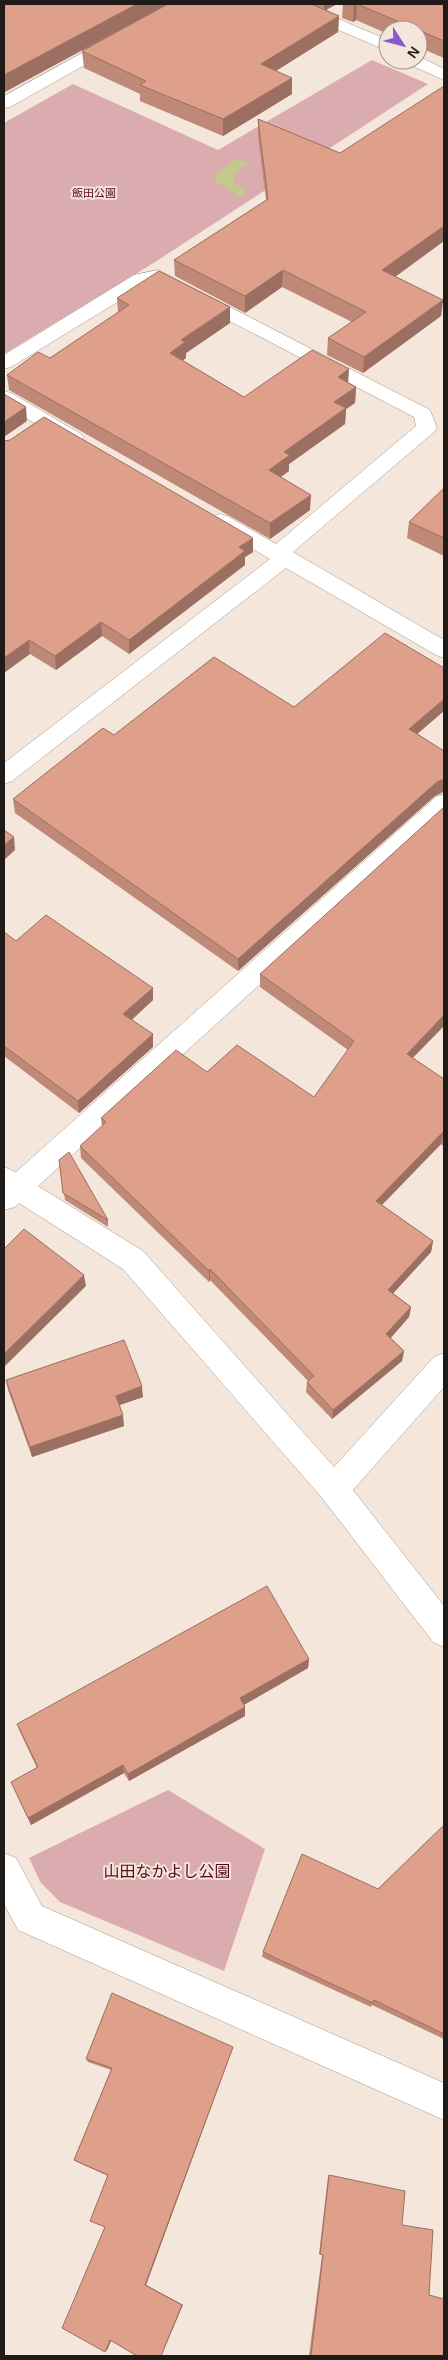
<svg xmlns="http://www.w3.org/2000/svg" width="448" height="2360" font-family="Helvetica,'Noto Sans JP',sans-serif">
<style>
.green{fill:#daacaf}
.water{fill:#c3c98c}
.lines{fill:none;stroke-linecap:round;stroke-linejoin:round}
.minor-casing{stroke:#a4978c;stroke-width:1}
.minor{fill:#fff;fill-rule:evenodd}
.wall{fill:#bf8978}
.shaded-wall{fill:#9b6f61}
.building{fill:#de9f8b;stroke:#9b6f61}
.labels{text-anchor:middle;stroke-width:4;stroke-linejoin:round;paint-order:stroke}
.far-park-label{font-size:11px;fill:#5b0a1e;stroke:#f4e6da}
.near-park-label{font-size:16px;fill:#5b0a1e;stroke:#f4e6da}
</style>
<rect width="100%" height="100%" fill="#f4e6da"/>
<path class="green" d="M372,60L428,84L155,262L4,354V123L73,84L218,150Z
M168,1790L265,1849L224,1971L60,1902L41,1883L29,1858Z"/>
<path class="water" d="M235,160L251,162L239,170L233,181L246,191L242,197L216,182L215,174Z"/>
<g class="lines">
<g class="minor-casing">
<path id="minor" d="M171,4H190L188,7L10,107L4,108V96Z
M282,4H303L388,40V51L284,7Z
M418,56L444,69V80L408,64L406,60H418Z
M158,270L430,410L437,428L434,432L293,552L444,640V658L436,655L286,568L12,781L4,784V763L270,559L213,526L209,521L213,516L220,514L227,516L276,544L416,426L414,417L155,282L147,284L11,367L4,369V355L134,275Z
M4,391L11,393L81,434L84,438L81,442L74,444L67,442L4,405Z
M444,794V817L38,1186L143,1251L334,1467L434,1357L444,1353V1387L353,1490L444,1606V1647L433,1642L323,1499L123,1269L19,1203L15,1207L4,1210V1167L16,1172L436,797Z
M4,1853L16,1858L42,1906L444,2083V2120L18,1930L4,1904Z"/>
</g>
<use href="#minor" class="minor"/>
</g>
<path class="wall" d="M168,4H337L326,10L339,16L338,32L276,71L292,94L223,136L140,101V94L84,68L82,51Z
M343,4H444V58L418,47V30H388V34L356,20L353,22L342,18Z
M258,119L340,153L444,241L395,277L443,300L441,316L363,373L327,355L328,338L352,322L282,287L245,313L175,276L174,260L266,200L258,136Z
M117,298L230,307V323L186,353V358L182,360L244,397L348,383L356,387L355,403L346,409L345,424L289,464V471L281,477L310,510L270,539L9,390L7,375L50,358L118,312Z
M4,441L253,552L245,557V565L129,654L102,636L56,670L30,654Z
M444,488V556L407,538L409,522Z
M294,707L418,734L444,751V793L443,792L435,796L238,971L15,813L13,799L114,735Z
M4,932L16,941L153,988V1000L132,1020L153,1034V1047L79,1113L4,1056Z
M260,974L413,1058L444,1079V1147L441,1144L382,1205L433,1241L431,1252L393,1293L411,1307L409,1317L391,1338L404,1351L402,1361L332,1419L306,1392L307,1382L308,1381L210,1280L209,1282L81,1158L80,1146L102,1127L101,1118L207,1072L314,1097L348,1050L260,987Z
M59,1160L108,1220V1227L65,1200Z
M6,1380L143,1397L119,1405L124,1426L32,1457L8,1390Z
M309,1659L308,1668L244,1705L245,1716L129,1781L124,1773L31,1825L15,1790L37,1768L20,1732L17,1724Z
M444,1825V2039L372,2005L371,2007L262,1957L263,1952L378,1889Z
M233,2047L232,2050L146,2285L183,2305L111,2340L107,2350L105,2227L108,2176L77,2162L74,2160L111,2070L88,2062L86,2059Z
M329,2175L402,2225L429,2295L444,2356H309L322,2255L319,2254L328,2177Z"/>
<path class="shaded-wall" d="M137,4H168L5,92L4,75Z
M324,4H337L324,11Z
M357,4L356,20L353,22L354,6Z
M339,16L338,32L261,80V64Z
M292,78V94L223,136V119Z
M444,226V241L381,287L382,270Z
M283,270L282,287L245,313V296Z
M443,300L441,316L363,373L364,357Z
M230,307V323L186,353V358L171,369L170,353L181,340Z
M349,369L348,385L338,377Z
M356,387L355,403L346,409L345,424L289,464V471L268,486L269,470L284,452L334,402Z
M26,407L27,421L4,437V422Z
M311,495L310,510L270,539V523Z
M253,538V552L245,557V565L129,654V640L239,547Z
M101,622L102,636L56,670L55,656Z
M29,640L30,654L4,673V658Z
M444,699V711L408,742L409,729Z
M444,779L443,792L435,796L238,971V959L437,782Z
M14,837L15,850L4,860V845Z
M153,988V1000L124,1026L123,1014Z
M444,1015V1026L405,1066L407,1054Z
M153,1034V1047L79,1113L78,1101Z
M443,1132L441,1144L375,1212L376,1201Z
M433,1241L431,1252L387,1300L388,1290Z
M210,1269V1280L209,1282V1271Z
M84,1275L86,1286L4,1367V1354Z
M411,1307L409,1317L385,1344L386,1334Z
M404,1351L402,1361L332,1419L333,1410Z
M142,1386L143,1397L117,1406L116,1396Z
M123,1415L124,1426L32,1457L30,1447Z
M309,1659L308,1668L240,1707V1698Z
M245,1707V1716L129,1781L128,1774Z
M123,1765L124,1773L31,1825L28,1818Z
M233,2047L232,2050L146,2285L183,2305L161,2356L145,2285Z
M112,2339L107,2350L105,2352L110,2340Z"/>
<path class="building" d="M4,4H137L4,75Z
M168,4H311L339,16L261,64L292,78L223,119L140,85L146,81L82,51Z
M348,4H444V41L357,4L354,6Z
M444,86V226L382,270L443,300L364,357L328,338L366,312L283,270L245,296L174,260L268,199L258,119L340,153Z
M159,271L230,307L181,340L185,342L170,353L244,397L312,350L349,369L338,377L356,387L334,402L346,408L284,452L290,455L269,470L311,495L270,523L7,375L38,352L50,358L129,305L117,298Z
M4,394L26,407L4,422Z
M44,417L253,538L239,547L245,551L129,640L101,622L55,656L29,640L4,658V441L10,440Z
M444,488V538L409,522Z
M385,633L444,668V699L409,729L444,751V779L437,782L238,959L13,799L103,728L114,735L214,657L294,707Z
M444,807V1015L407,1054L444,1079V1133L443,1132L376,1201L433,1241L388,1290L411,1307L386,1334L404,1351L333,1410L307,1382L314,1376L210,1269L209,1271L80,1146L106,1122L101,1118L176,1050L207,1072L237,1045L314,1097L354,1041L260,974Z
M4,830L14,837L4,845Z
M46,915L153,988L123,1014L153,1034L78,1101L4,1046V932L16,941Z
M69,1152L108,1220L63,1193L59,1160Z
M24,1229L84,1275L4,1354V1249Z
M124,1340L142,1386L116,1396L123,1415L30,1447L6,1380Z
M267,1586L309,1659L240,1698L245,1707L128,1774L123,1765L28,1818L11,1782L38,1767L17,1724Z
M444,1825V2034L374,2000L373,2003L263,1952L302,1854L378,1889Z
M112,1993L233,2047L145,2285L182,2305L161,2356H137L110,2340L105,2352L62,2328L105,2227L90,2221L108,2175L74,2160L112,2068L86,2059Z
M329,2175L405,2191L402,2225L433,2230L429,2295L444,2299V2356H311L323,2255L320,2254Z"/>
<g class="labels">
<g class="far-park-label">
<text x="94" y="197">飯田公園</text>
</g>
<g class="near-park-label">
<text x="167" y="1877">山田なかよし公園</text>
</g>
</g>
<rect width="448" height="2360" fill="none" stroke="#201b17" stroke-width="10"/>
<g transform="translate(403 45) rotate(126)"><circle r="24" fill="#f4e6da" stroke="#9f958c"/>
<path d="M0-4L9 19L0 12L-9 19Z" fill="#8958d1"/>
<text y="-8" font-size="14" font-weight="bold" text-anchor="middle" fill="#201b17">N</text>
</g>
</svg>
